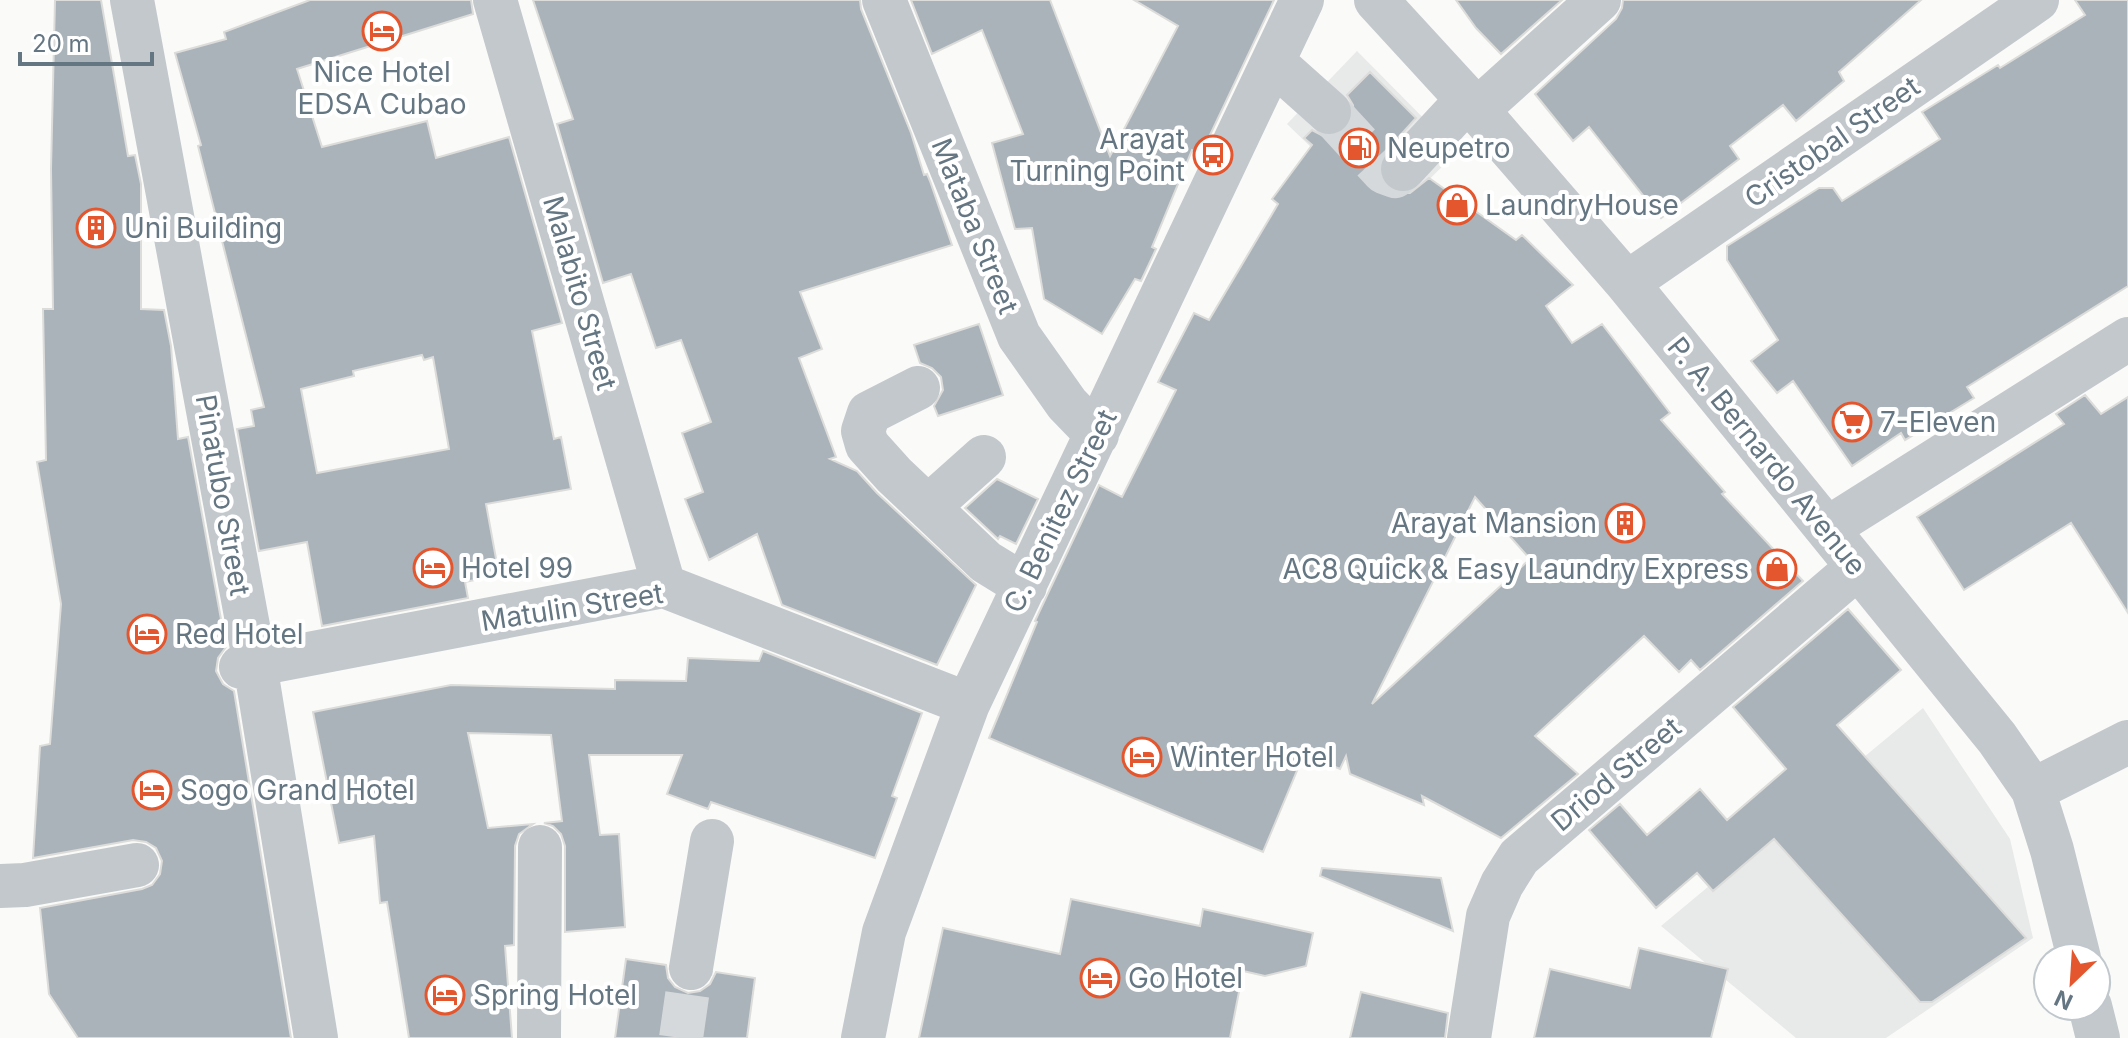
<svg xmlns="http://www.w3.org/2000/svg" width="2128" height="1038" font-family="Inter,sans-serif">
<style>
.built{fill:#e8e9e9}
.building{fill:#aab3b9;stroke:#dcdcda;stroke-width:2;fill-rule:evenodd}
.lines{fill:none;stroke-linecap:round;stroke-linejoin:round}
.minor-tunnel{stroke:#d5d9db;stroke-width:44;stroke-dasharray:44 22;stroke-linecap:butt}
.minor{stroke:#c3c8cc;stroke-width:44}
.labels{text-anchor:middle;stroke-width:8;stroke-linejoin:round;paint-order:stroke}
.poi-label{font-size:28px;fill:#657683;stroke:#fff;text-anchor:start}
.street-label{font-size:28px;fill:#657683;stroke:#fff}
</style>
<rect width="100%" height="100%" fill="#fafaf8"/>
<path class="built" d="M1357,51L1457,152L1387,221L1287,124Z
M1923,708L2010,839L2033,938L1886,1038H1796L1661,926Z"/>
<path class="building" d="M55,0H101L128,156L135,155L141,184V309L164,310L171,346L178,439L188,437L226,647L218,658L216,671L223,684L234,691L291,1038H78L49,994L40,908L142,889L152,885L160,874L162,861L156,848L146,842L133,840L33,858L40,746L50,744L61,604L37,462L46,460L43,309H53L51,169Z
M310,0H471L473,14L297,69L322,147L427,121L436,158L509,137L562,323L532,331L554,439L561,437L571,489L486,504L499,575L465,582L468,598L322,626L307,542L259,551L237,429L254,426L251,410L264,407L198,146L201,145L175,53L226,39L224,32ZM422,355L424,360L433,357L449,449L317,473L301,389L354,376L353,371Z
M533,0H860L861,9L911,133L924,175L927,174L930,181L952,245L800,292L822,349L799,358L836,457L830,459L857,471L877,493L976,585L937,665L782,605L757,534L709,560L685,499L703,492L682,433L711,422L681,340L656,348L631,274L603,283L557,124L573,119Z
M911,0H1050L1110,156L1178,26L1134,0H1274L1201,154L1192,150L1152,247L1156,249L1141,281L1135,279L1102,334L1044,299L1032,228L1015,229L992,143L1023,134L982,30L932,54Z
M1456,0H1562L1501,54L1476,28Z
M1623,0H1921L1839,72L1844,81L1796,121L1783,105L1730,146L1739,159L1661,218L1589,127L1573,141L1535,94L1616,19L1622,8Z
M2075,0H2128V286L1967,387L1974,398L1905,440L1901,433L1852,466L1793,381L1777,393L1751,361L1778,340L1727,260V246L1819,188H1833L1842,201L1940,139L1922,112L1998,65L2000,68L2085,15Z
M1370,72L1416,118L1385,152L1379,163V176L1386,187L1397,193H1410L1429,178L1516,240L1522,235L1573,285L1546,306L1572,343L1602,324L1670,413L1661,420L1725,492L1722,494L1803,581L1700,670L1691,660L1679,672L1644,636L1535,736L1578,774L1501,838L1422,796L1424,805L1350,774L1346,756L1340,769L1304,754L1263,852L989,738L1037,622L1035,621L1099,485L1122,497L1176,390L1158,382L1194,313L1209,320L1278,204L1272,199L1312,145L1304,138L1312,130L1325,137L1338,135L1347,129L1354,116L1353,105L1347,95ZM1475,497L1530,559L1372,704Z
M979,324L1003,395L938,416L934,406L943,390L941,377L932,368L920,363L914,345Z
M2085,395L2101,414L2128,397V613L2071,523L1964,590L1917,517L2064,424L2056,414Z
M997,479L1038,499L1016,544L1000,536L998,539L965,508Z
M1848,609L1901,670L1837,725L2026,938L1932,1002H1920L1774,839L1713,891L1697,873L1656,908L1589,830L1620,804L1647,835L1700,789L1727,820L1786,769L1733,707Z
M763,651L922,713L892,796L897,798L875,858L711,802L708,809L667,794L682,755H589L600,835L619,834L625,927L565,932V846L561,834L553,826L544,823L562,821L551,735L468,733L488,828L533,824L519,834L515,846L514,945L505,946L512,1038H409L387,902L380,903L374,836L339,843L313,712L451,685L615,689V680L686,681L688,658L759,661Z
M1322,868L1441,878L1453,931L1320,876Z
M1071,899L1200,926L1203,909L1313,933L1306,966L1265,976L1243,971L1230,1038H919L943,928L1060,954Z
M1639,948L1728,969L1711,1038H1534L1550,969L1630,988Z
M626,959L666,965L668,978L675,987L688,993L700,991L710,984L716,972L755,978L747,1038H615Z
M1361,992L1448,1013L1445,1038H1350Z"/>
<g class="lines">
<path class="minor-tunnel" d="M1329,112L1384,172L1395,176L1403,169
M681,1038L691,968"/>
<path class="minor" d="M132,0L255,664L316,1038
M495,0L664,586
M884,0L1019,336L1067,404L1097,435
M1376,0L1477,110L1627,283L1997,738L2033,790L2052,850L2079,958
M1274,63L1329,112
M1477,110L1599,0
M1403,169L1467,100
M1627,283L2037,0
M918,388L869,413L863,431L867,445L894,475L986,562L1025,586
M928,507L984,457
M1828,528L2128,339
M241,667L664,586L968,704
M2033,790L2128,742
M0,886L25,885L137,865
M691,968L712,841
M2090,1006L2098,1038
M539,1038L540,847
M863,1038L884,932L968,704L1302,0
M1469,1038L1488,916L1502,884L1519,857L1857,568"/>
</g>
<defs>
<g id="hotel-ring" transform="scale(2)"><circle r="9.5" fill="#fff" stroke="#e4572e" stroke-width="1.5"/><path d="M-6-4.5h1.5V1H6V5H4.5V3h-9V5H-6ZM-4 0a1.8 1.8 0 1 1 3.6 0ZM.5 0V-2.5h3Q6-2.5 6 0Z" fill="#e4572e"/></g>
<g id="fuel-ring" transform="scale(2)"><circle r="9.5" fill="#fff" stroke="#e4572e" stroke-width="1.5"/><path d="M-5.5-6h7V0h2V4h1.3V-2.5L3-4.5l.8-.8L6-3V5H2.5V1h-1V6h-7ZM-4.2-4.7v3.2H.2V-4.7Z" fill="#e4572e"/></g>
<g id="bus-ring" transform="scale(2)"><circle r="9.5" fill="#fff" stroke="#e4572e" stroke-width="1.5"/><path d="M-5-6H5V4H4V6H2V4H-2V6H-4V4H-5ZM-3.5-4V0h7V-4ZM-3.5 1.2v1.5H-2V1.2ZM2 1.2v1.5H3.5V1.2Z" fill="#e4572e"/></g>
<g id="shop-ring" transform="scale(2)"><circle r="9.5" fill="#fff" stroke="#e4572e" stroke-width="1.5"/><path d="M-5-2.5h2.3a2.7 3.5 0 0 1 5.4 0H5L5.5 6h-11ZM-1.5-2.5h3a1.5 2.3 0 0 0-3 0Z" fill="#e4572e"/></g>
<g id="building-ring" transform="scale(2)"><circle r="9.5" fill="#fff" stroke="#e4572e" stroke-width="1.5"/><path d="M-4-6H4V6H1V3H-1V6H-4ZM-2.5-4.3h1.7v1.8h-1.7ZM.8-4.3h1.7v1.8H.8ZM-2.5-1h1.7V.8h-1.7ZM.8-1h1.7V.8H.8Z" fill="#e4572e"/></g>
<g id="supermarket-ring" transform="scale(2)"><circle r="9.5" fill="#fff" stroke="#e4572e" stroke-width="1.5"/><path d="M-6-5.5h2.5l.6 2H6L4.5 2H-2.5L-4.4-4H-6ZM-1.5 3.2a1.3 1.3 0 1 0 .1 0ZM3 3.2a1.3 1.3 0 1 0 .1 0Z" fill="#e4572e"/></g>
</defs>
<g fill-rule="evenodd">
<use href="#hotel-ring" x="382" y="31"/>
<use href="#fuel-ring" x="1359" y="148"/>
<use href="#bus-ring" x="1213" y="155"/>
<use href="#shop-ring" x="1457" y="205"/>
<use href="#building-ring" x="96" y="228"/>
<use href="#supermarket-ring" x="1852" y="422"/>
<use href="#building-ring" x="1625" y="523"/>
<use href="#hotel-ring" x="433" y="568"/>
<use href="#shop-ring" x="1777" y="569"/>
<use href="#hotel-ring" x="147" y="634"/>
<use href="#hotel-ring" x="1142" y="757"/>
<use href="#hotel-ring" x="152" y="790"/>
<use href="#hotel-ring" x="1100" y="978"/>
<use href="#hotel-ring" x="445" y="995"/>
</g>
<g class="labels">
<g class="poi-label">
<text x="382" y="82" text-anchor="middle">Nice Hotel<tspan x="382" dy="32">EDSA Cubao</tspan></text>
<text x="1185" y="149" text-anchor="end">Arayat<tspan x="1185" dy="32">Turning Point</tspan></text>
<text x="1387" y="158">Neupetro</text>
<text x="1485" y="215">LaundryHouse</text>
<text x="124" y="238">Uni Building</text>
<text x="1880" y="432">7-Eleven</text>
<text x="1597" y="533" text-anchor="end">Arayat Mansion</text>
<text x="461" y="578">Hotel 99</text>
<text x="1749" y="579" text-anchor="end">AC8 Quick &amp; Easy Laundry Express</text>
<text x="175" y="644">Red Hotel</text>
<text x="1170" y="767">Winter Hotel</text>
<text x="180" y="800">Sogo Grand Hotel</text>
<text x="1128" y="988">Go Hotel</text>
<text x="473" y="1005">Spring Hotel</text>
</g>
<g class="street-label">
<text transform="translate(1832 142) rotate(-35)" y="10">Cristobal Street</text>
<text transform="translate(975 226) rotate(68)" y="10">Mataba Street</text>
<text transform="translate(580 293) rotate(74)" y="10">Malabito Street</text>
<text transform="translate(1767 456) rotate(51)" y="10">P. A. Bernardo Avenue</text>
<text transform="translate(223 495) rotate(80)" y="10">Pinatubo Street</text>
<text transform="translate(1060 511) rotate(-64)" y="10">C. Benitez Street</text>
<text transform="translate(572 607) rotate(-9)" y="10">Matulin Street</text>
<text transform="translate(1616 774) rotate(-40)" y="10">Driod Street</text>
</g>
</g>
<g transform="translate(2072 982) rotate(205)"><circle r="38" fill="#ffffff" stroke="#c1c8cd" stroke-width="2"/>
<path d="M0-6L14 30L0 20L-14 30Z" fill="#e4572e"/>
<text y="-12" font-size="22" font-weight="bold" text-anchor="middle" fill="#657683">N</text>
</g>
<path d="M20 52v12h132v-12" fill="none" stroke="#657683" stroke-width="4"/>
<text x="32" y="52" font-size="24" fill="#657683" stroke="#ffffff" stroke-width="6" paint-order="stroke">20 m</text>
</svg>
